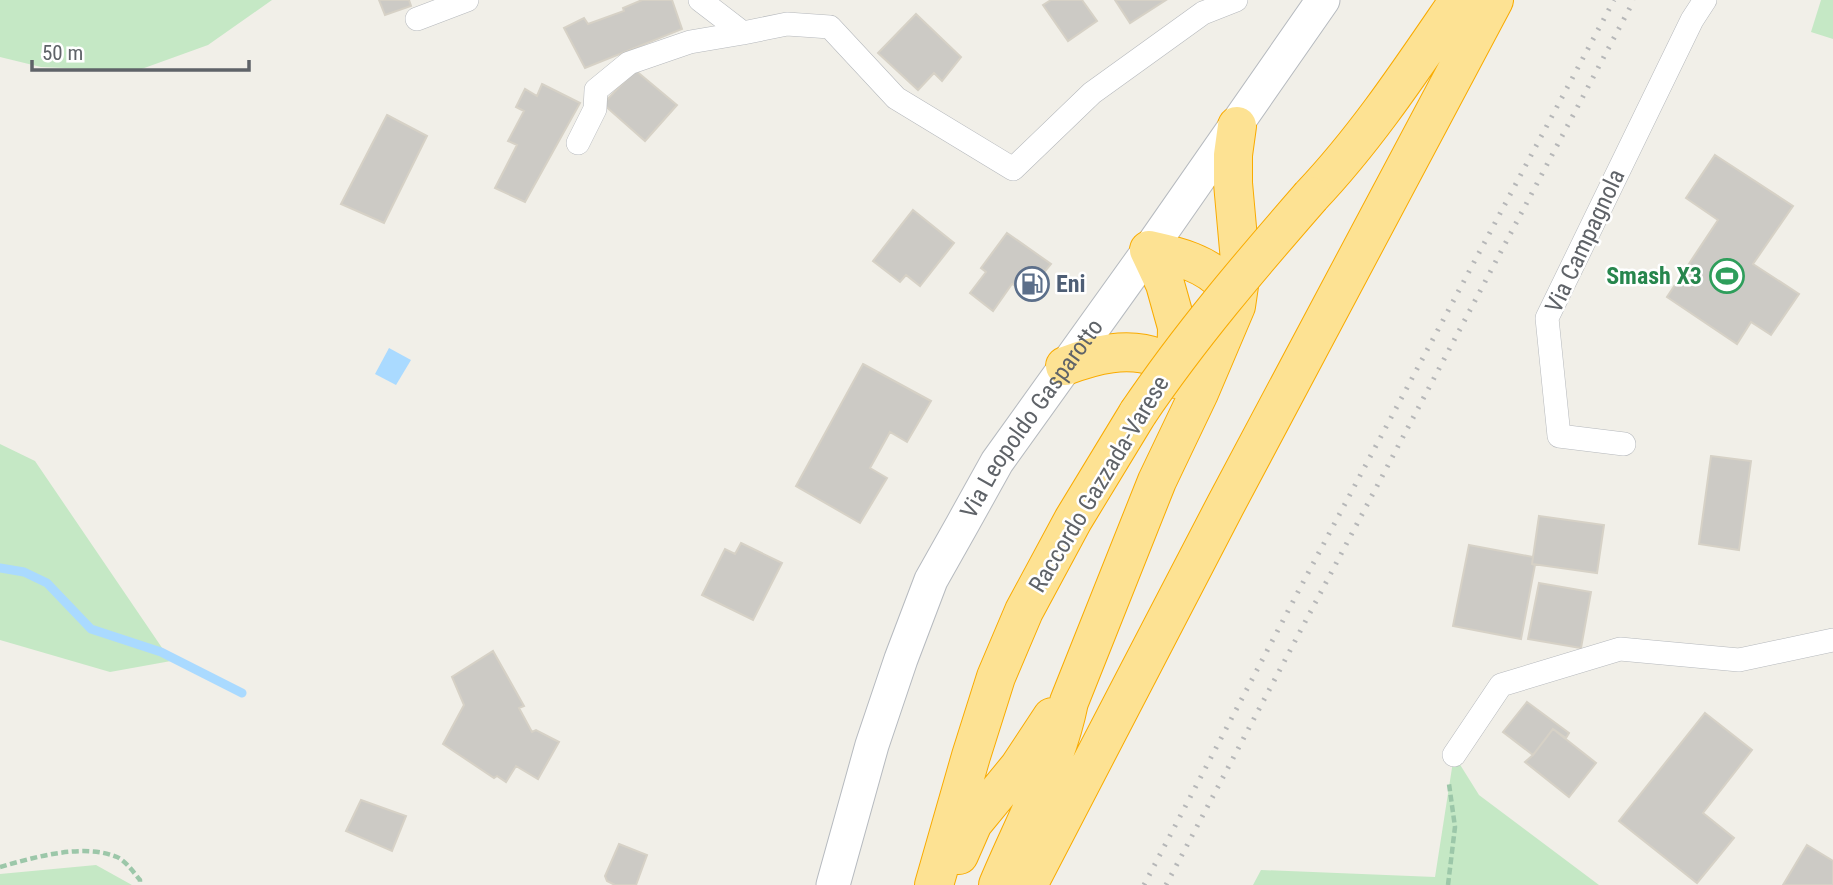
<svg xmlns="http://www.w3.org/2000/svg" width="1833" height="885" font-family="'Roboto Condensed',sans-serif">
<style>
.green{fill:#c5e8c5}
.water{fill:#aadaff}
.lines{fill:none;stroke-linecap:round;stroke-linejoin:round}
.stream{stroke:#aadaff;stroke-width:9}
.building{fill:#cccac5;stroke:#d6d1c6;stroke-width:2}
.street-casing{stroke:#b5b8bc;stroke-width:24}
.secondary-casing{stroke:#b6babf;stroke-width:35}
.highway-casing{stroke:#f9ab00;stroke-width:40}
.path{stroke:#9cc7a9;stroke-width:4.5;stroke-dasharray:7 3.5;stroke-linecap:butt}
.street{stroke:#fff;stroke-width:23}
.secondary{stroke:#fff;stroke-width:33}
.highway{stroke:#fde293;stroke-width:38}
.rail{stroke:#b6b7b8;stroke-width:5;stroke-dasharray:2 9;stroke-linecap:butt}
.highway-bridge-casing{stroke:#f9ab00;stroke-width:40;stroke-linecap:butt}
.highway-bridge{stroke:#fde293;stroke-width:38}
.labels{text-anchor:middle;stroke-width:5;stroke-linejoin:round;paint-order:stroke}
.street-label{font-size:24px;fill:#5f6368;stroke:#fff}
.leisure-label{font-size:24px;font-weight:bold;fill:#27864d;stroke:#fff;text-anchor:end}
.service-label{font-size:24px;font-weight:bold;fill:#4e5e75;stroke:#fff;text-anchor:start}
</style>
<rect width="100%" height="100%" fill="#f1efe8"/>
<path class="green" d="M0,0H272L208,45L136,71L41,67L0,57Z
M1821,0H1833V39L1811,32Z
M0,444L35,461L171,661L110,672L0,640Z
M1454,755L1479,795L1599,885H1253L1261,870L1435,877Z
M96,865L132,885H0V874Z"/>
<path class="water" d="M389,348L411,360L396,385L375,374Z"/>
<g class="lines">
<path class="stream" d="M0,568L24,572L47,583L91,629L161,652L242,693"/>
</g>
<path class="building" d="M379,0H409L411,6L385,15Z
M642,0H672L682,29L585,68L564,28L584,18L588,24L624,11L623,8Z
M1051,0H1082L1097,21L1068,41L1043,5Z
M1115,0H1166L1130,23Z
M916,14L961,57L942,81L934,73L918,90L878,53Z
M635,70L677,105L645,141L603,104Z
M542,84L580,103L525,202L495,188L517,145L508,141L524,111L516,107L525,89L537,96Z
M387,115L427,136L384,223L341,204Z
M1715,155L1793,206L1753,264L1799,294L1771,335L1751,322L1737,344L1667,297L1718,220L1686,198Z
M913,210L954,243L920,286L906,275L900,282L873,261Z
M1007,233L1051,264L1027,293L1012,284L993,311L970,293L986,272L981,268Z
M863,364L931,401L907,442L890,432L870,468L887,478L860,523L796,486Z
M1711,456L1751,461L1739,550L1699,544Z
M1539,516L1604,525L1597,573L1532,564Z
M741,543L782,563L753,620L702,595L725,549L735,554Z
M1469,545L1533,557L1532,564L1535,565L1521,639L1453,626Z
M1539,583L1591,592L1581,648L1528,639Z
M493,651L524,706L519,708L532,732L536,730L559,742L538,779L516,766L506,782L497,776L494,778L443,744L464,705L452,677Z
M1527,702L1569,733L1566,738L1553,729L1533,755L1503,732Z
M1705,713L1752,750L1703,813L1734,838L1697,883L1619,821Z
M1553,729L1596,763L1569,797L1525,762L1533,755Z
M361,800L406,816L392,851L346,831Z
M619,844L647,855L636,885H615L607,881L605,876Z
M1807,845L1833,861V885H1783Z"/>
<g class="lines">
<g class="street-casing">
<path id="street" d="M700,0L743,33L787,24L830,27L896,98L1013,169L1092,93L1203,13L1236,0
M417,19L467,0
M578,143L595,109L596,90L629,63L690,42L743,33
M1624,444L1559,436L1547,318L1692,20L1705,0
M1454,755L1501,685L1620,649L1739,660L1833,640"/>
</g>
<g class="secondary-casing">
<g id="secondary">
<path id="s1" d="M833,885L872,745L901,659L931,580L962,525L997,462L1149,250L1323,0"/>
</g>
</g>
<g class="highway-casing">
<path id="highway" d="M1311,196C1367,137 1413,67 1459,0
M1149,250L1165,284L1177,327L1176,379
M1149,250C1176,256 1208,263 1226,286C1230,291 1233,300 1236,306
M1065,366C1094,355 1128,346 1158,358C1165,360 1171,366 1176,371
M959,855L973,823L1019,767L1052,717
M934,885L971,756L996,677L1024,611L1073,520L1138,413
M998,885C1023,825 1056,766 1069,702L1157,481L1199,393L1236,306L1241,272L1233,183V155L1237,126
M1028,885L1225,506L1494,0"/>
</g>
<path class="path" d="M0,867C35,857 83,843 117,857C126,861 134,873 140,880V885
M1448,885L1455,827L1449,784"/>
<use href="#street" class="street"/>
<use href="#secondary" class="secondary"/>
<use href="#highway" class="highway"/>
<path class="rail" d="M1144,885L1299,590L1614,0
M1166,885L1634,0"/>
<g class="highway-bridge-casing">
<path id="highway-bridge" d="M1138,413C1190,336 1250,266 1311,196"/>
</g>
<use href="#highway-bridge" class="highway-bridge"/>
</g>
<defs>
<g id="stadium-ring" transform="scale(1.75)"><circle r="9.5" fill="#fff" stroke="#2e9e5b" stroke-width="1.5"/><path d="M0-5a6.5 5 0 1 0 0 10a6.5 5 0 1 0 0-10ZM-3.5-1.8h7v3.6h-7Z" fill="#2e9e5b"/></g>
<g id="fuel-ring" transform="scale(1.75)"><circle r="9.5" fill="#fff" stroke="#5c6f8a" stroke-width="1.5"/><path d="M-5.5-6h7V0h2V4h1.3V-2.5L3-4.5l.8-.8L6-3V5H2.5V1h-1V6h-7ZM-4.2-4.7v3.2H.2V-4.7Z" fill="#5c6f8a"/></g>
</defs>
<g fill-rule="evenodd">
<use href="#stadium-ring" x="1727" y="276"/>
<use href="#fuel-ring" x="1032" y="284"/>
</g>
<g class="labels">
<g class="street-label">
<text transform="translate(1585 241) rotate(-65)" y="8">Via Campagnola</text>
<text dy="8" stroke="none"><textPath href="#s1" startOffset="511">Via Leopoldo Gasparotto</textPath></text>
<text transform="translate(1099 484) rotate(-59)" y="8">Raccordo Gazzada-Varese</text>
</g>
<g class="leisure-label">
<text x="1702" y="284">Smash X3</text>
</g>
<g class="service-label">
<text x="1056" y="292">Eni</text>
</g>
</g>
<path d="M32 60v10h217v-10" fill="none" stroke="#5f6368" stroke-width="3.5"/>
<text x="42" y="60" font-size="21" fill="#5f6368" stroke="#ffffff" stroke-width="5" paint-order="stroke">50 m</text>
</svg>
